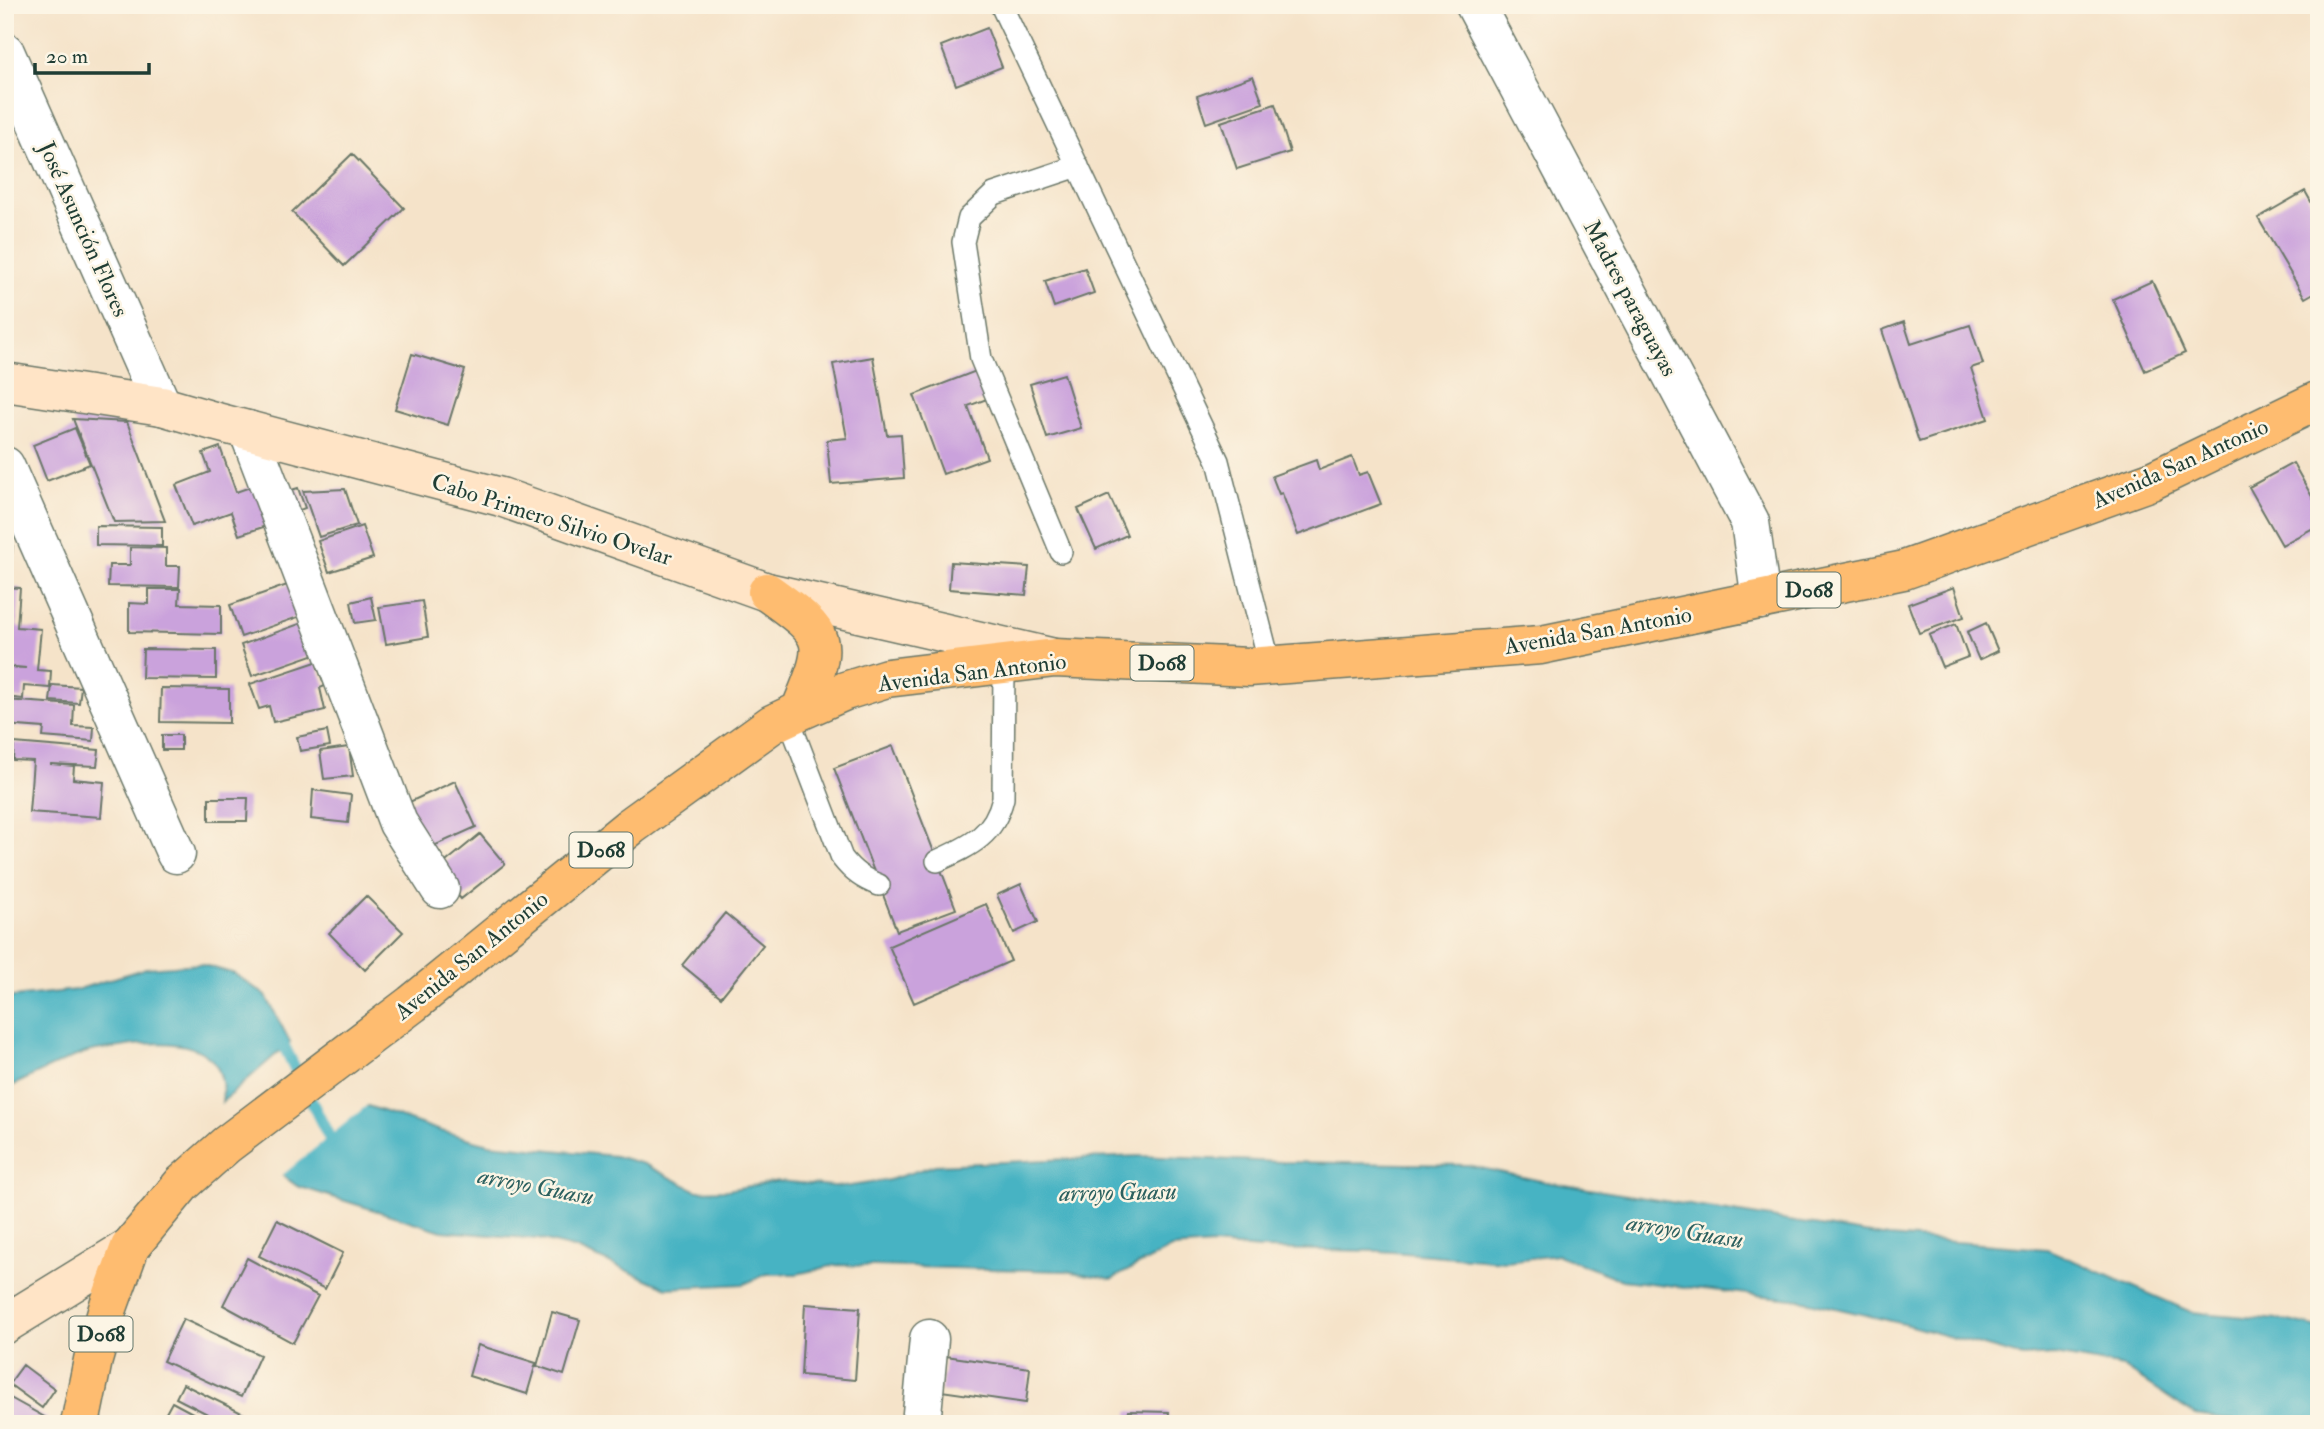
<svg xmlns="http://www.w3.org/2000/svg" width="2324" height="1429" font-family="'IM FELL Double Pica',serif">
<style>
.water{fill:#46b3c3;stroke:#32787c;stroke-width:2}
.pier{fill:#f5e3c9}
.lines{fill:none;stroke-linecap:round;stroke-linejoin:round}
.stream{stroke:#46b3c3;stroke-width:12}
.building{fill:#caa2dc}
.lane-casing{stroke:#6a7768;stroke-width:24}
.street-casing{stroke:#6a7768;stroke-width:41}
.secondary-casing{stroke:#6a7768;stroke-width:41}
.primary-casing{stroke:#6a7768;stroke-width:41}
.lane{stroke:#fff;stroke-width:21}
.street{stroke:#fff;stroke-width:38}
.secondary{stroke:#ffe4c6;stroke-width:38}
.primary{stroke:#febc70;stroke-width:38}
.labels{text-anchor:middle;stroke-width:5;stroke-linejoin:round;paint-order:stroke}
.shield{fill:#fcf5e5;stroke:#617469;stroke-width:2}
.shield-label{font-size:21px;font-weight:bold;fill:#1f3d34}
.street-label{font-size:23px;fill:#1f3d34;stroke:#fcf5e5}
.water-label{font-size:24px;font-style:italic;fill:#2b605f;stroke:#fcf5e5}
</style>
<rect width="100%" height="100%" fill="#fcf5e5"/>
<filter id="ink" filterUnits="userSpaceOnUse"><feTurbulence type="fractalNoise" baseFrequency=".0143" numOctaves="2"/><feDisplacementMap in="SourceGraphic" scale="14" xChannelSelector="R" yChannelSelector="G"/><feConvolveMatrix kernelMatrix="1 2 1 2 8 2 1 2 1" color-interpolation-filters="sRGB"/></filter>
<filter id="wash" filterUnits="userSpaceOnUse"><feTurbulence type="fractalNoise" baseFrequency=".00686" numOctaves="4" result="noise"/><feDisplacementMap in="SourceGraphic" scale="28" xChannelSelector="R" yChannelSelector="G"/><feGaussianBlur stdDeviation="1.57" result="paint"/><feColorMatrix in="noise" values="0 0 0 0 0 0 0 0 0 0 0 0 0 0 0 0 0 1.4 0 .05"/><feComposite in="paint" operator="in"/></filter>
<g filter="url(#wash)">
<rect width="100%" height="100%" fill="#f5e3c9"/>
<path class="water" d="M200,964L235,974L266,996L290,1042L222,1102C230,1039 167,1039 121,1047C109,1048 95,1049 84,1053C57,1063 31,1077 5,1089V998L76,990L146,968Z
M359,1103L441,1131L489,1144L615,1156L644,1164L697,1191L727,1190L778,1181L844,1187L889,1180L935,1165L1138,1156L1282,1162L1467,1165L1546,1182L1889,1237L2047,1249L2191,1312L2289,1321L2319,1328V1424H2256L2195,1415L2123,1367L2055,1355L2023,1357L1900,1323L1801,1300L1622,1280L1558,1255L1505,1261L1380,1251L1260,1249L1213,1245L1171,1248L1112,1279L1066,1271L836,1265L797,1274H767L744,1284L667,1288L577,1249L538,1239L442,1231L297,1186L274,1169Z"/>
<path class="pier" d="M357,1100L370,1103L280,1177L272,1171V1166Z"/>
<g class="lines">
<path class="stream" d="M277,1032L333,1145"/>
</g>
<g id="blocks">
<path class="building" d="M987,28L1002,67L956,85L941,46Z
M1253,76L1263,103L1206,123L1197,96Z
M1275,104L1290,152L1237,169L1221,122Z
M352,154L404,208L344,266L292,212Z
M2305,191L2319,216V290L2305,298L2258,218Z
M1085,268L1094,293L1054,307L1045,281Z
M2152,281L2185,353L2145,371L2113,299Z
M1904,322L1911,344L1970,325L1983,364L1971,368L1988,419L1919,442L1882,330Z
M412,354L465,370L448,425L395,409Z
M873,357L887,435L901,434L904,478L831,484L827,440L847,438L833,364Z
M976,371L987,399L968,406L987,458L943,474L914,395Z
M1064,374L1081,428L1047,438L1030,384Z
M73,419L127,422L165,521L114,522Z
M75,428L90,464L47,481L33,445Z
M220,447L236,492L259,484L272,524L239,535L231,512L192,526L176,485L210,472L203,453Z
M1352,457L1359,475L1368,472L1381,504L1298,535L1282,493L1279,494L1272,476L1316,460L1319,470Z
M2293,463L2319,509V525L2282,545L2249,487Z
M298,488L305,508L292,513L285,492Z
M345,489L357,525L319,537L303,491Z
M1109,495L1127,535L1096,549L1078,509Z
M96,526L162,527V546L96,545Z
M362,526L373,558L329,572L318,541Z
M5,527H14L11,569H5Z
M130,547L166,548V566H180L179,587L108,586L109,565H130Z
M951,562L1029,567L1026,595L949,589Z
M293,583L304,615L241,637L230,605Z
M5,587L20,588L17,627L41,629L37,670L51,671L50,688L24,686L23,699L5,697V667L26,668L5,666Z
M1954,587L1964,617L1919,633L1908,604Z
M149,589H180L179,604L221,605V634L129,632V603L149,604Z
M371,597L376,620L355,623L351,602Z
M422,601L428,637L386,644L379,607Z
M313,619L324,651L252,676L241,645Z
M1986,623L1998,651L1979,660L1967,632Z
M1956,624L1968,657L1942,667L1929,635Z
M143,649L216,650V679L142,678Z
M316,662L325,686L320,688L325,710L273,722L269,706L259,709L250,684Z
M52,685L81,687L79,703L50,701Z
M161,688L229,689V723L160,722Z
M5,700L74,705L73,726L94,727L93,741L43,737L44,728L5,725Z
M327,731L330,746L300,751L297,737Z
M162,735H181V750H162Z
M14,743L99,750L97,766L50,764L74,766L73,779L104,782L101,817L29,812L33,761L13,760Z
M893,746L956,909L897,931L834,768Z
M349,747L353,776L324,779L320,751Z
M455,781L476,827L425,850L405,804Z
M313,790L351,795L348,823L311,819Z
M209,798H248L247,821H209Z
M480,834L505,864L461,899L436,870Z
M1021,884L1038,922L1014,933L997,895Z
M366,896L403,932L365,970L329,933Z
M986,904L1011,961L914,1003L889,946Z
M725,913L763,945L721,997L682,965Z
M277,1220L343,1253L325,1289L259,1256Z
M247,1258L318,1296L293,1343L223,1305Z
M805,1304L860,1308L855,1380L801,1375Z
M552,1312L580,1320L564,1375L537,1366Z
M183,1319L260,1355L241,1397L163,1361Z
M478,1345L536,1363L527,1394L469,1376Z
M946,1356L1030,1368L1026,1403L941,1391Z
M23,1365L55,1389L42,1408L9,1384Z
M183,1384L258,1421L257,1424H227L176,1398Z
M5,1395L48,1419L46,1424H5Z
M172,1402L213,1424H160Z
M1128,1411L1169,1412L1168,1424H1128Z"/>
</g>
</g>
<g filter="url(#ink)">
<use href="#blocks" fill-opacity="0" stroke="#6a7768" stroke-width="2"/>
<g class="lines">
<g class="lane-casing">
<path id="lane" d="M1001,5L1218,461L1270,665
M1061,552L981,359L963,242L969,218L994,194L1078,166
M788,717L842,858C853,872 863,879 879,885
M937,861C970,846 994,836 1003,798L1004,665"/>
</g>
<g class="street-casing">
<path id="street" d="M1475,5L1750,522L1761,600
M5,52L162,406
M248,430L398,823L440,889
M5,466L176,854
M921,1424L929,1339"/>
</g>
<g class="secondary-casing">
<path id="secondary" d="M5,382L162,406L217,422L501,497L767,592L1050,657
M5,1324L130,1247"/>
</g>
<g class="primary-casing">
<path id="primary" d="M767,592C830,637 830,639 800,711
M80,1424L93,1360L109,1305L130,1247L182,1184L226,1145L412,1004L631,826L772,724L800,711L845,691L887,678L1055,658L1249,667L1541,645L1904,570L2151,481L2319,400"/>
</g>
<use href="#lane" class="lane"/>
<use href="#street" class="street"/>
<use href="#secondary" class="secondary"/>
<use href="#primary" class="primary"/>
</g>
</g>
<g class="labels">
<g class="shield">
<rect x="1777.5" y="572.5" width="63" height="35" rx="5"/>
<rect x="1130.5" y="645.5" width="63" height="35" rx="5"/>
<rect x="569.5" y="832.5" width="63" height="35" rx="5"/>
<rect x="69.5" y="1316.5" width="63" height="35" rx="5"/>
</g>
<g class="shield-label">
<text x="1809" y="597">D068</text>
<text x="1162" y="670">D068</text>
<text x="601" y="857">D068</text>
<text x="101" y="1341">D068</text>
</g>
<g class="street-label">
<text transform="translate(84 229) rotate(66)" y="8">José Asunción Flores</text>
<text transform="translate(1631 298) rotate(62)" y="8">Madres paraguayas</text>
<text transform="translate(2180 463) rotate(-24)" y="8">Avenida San Antonio</text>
<text transform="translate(552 519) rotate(18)" y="8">Cabo Primero Silvio Ovelar</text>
<text transform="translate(1598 630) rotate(-10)" y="8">Avenida San Antonio</text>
<text transform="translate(972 672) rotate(-7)" y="8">Avenida San Antonio</text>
<text transform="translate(471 955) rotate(-39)" y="8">Avenida San Antonio</text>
</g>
<g class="water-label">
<text transform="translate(536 1186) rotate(11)" y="8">arroyo Guasu</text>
<text transform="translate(1118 1192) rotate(-1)" y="8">arroyo Guasu</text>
<text transform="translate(1685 1231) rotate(9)" y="8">arroyo Guasu</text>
</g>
</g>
<rect width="2324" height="1429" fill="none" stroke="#fcf5e5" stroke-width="28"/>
<path d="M35 63v10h114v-10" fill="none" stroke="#1f3d34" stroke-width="3.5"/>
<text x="46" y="63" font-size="21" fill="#1f3d34" stroke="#fcf5e5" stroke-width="5" paint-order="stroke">20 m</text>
</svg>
